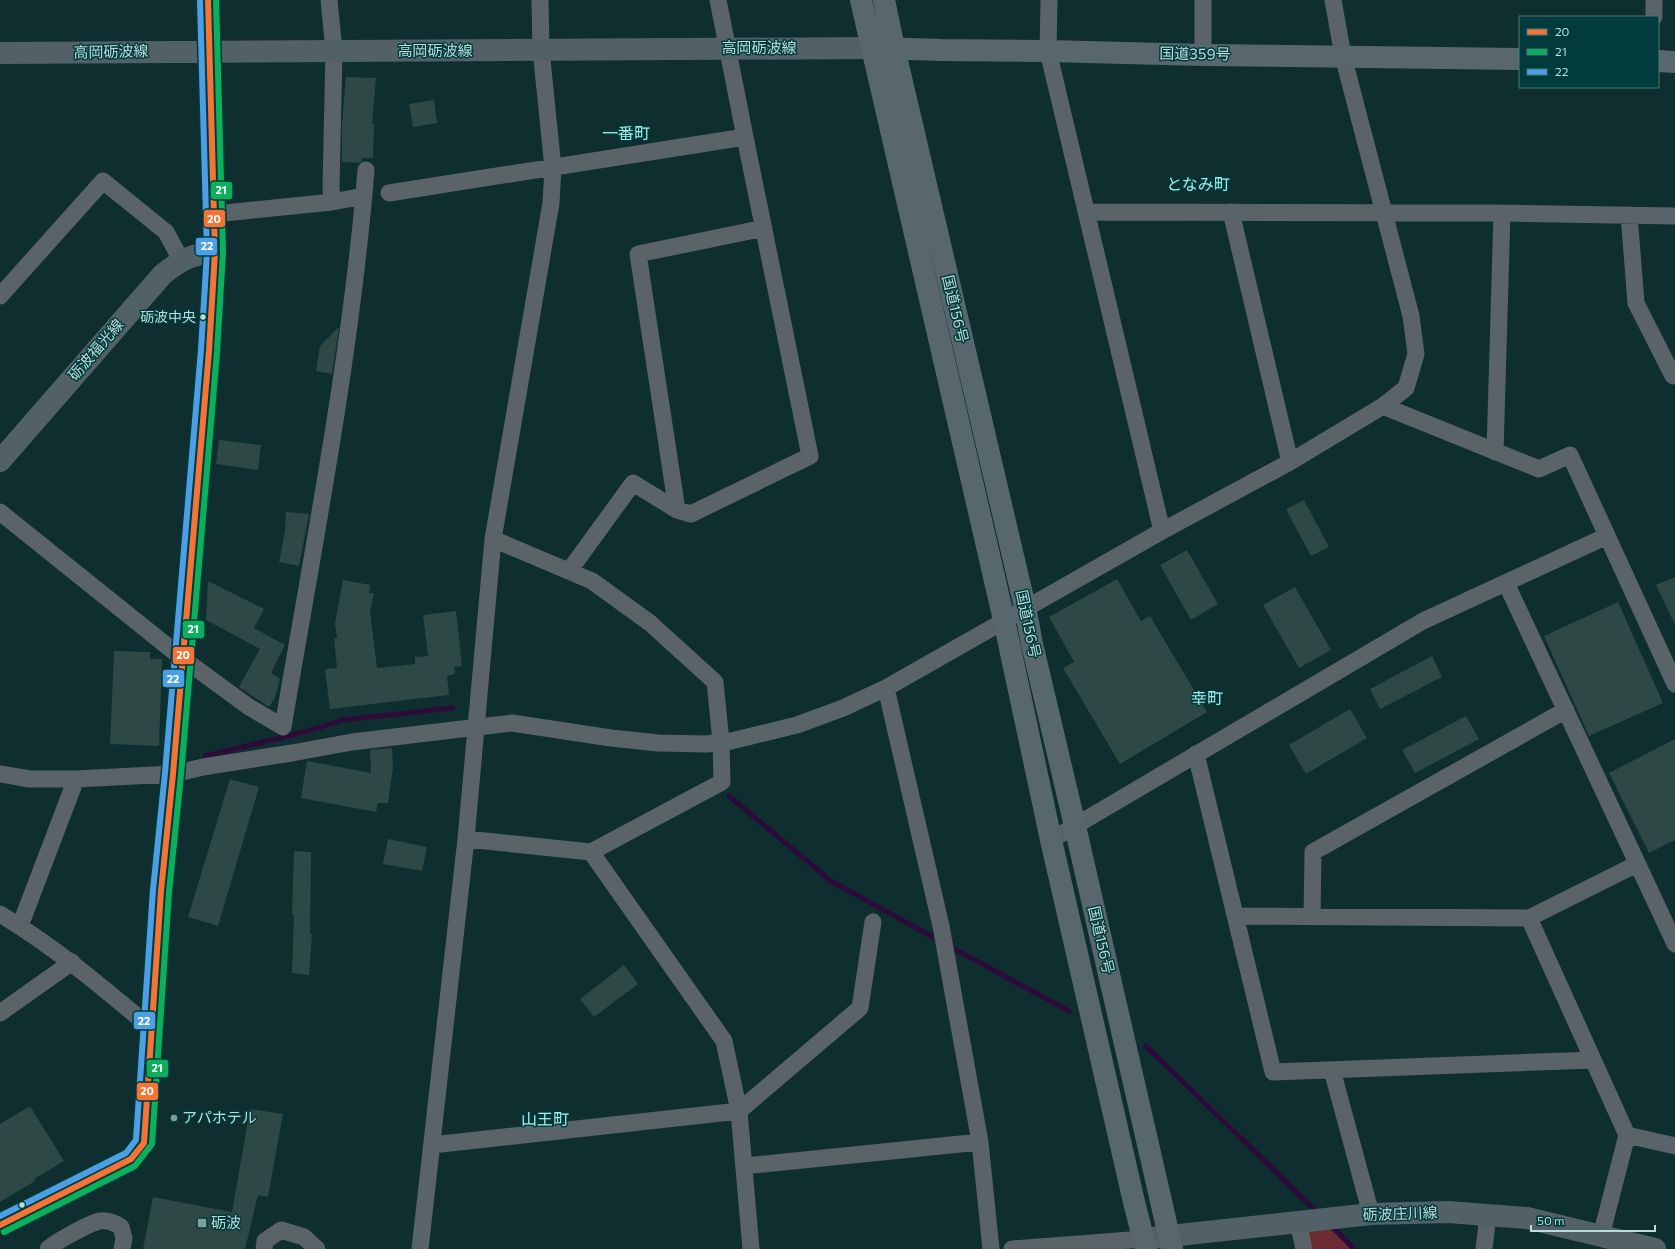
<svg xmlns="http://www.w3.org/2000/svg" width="1675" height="1249" font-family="Commissioner,'Noto Sans JP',sans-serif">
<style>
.green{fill:#6b2b32}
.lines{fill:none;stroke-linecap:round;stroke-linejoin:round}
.stream{stroke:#2c0b3a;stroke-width:5}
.building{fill:#2e4846}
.minor{stroke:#5a6368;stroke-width:17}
.major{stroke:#526167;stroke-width:22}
.highway{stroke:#57676d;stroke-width:22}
.bus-1-casing{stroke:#013b3c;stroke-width:9}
.bus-2-casing{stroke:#013b3c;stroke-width:9}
.bus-3-casing{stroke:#013b3c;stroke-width:9}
.bus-1{stroke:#f57335;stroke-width:6}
.bus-2{stroke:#0daf5c;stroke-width:6}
.bus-3{stroke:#4d9ee5;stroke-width:6}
.bus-dot{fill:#bcdcdc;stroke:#013b3c;stroke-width:1.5}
.poi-dot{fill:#7f9f9f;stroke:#013b3c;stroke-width:1.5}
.labels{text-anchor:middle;stroke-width:3;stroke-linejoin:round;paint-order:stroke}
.bus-label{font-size:14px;fill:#bcdcdc;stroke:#013b3c;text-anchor:end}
.street-label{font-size:15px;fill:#bcdcdc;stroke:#013b3c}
.poi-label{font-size:15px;fill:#bcdcdc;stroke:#013b3c;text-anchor:start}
.neighbourhood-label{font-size:16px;fill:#a5e8e9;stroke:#013b3c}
.line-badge{stroke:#013b3c;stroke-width:1.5}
.badge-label{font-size:11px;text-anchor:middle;font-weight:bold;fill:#fff}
</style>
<rect width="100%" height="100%" fill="#0e2e2f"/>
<path class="green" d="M1323,1222L1351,1249H1311L1307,1233Z"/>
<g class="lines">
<path class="stream" d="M205,756L276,739L318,728L342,720L453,708
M729,796L831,881L940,941
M949,946L1069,1011
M1146,1046L1318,1213
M1330,1224L1354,1249"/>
</g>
<path class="building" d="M346,77L376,78L372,124H374L373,158H362V161L359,163L342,162V124Z
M434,100L437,123L413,127L409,104Z
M339,327L332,374L316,371L320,346Z
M219,440L261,445L258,470L216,464Z
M1304,500L1329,547L1311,556L1286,509Z
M286,512L309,514L299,566L279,562L285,531Z
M1187,550L1218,604L1191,620L1160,565Z
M1675,577V625L1656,585Z
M1117,579L1141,621L1150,616L1207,712L1120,764L1063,668L1074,662L1049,617Z
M343,580L370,585L369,593H374L370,612L377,668L415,664V657L428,656L423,615L456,611L462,666L454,667L455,674L447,676L449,695L330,709L325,669L337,668L334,638H337L335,623Z
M208,581L264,609L254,628L285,645L271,673L280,679L275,697L269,707L239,687L260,649L206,620Z
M1295,587L1331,650L1299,668L1263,605Z
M1618,602L1663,703L1589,736L1544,636Z
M114,651L150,652V659H162L159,746L110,744Z
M1432,656L1442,677L1380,709L1370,689Z
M1350,709L1367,738L1306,774L1289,745Z
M1466,716L1479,739L1415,773L1402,750Z
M1675,739V840L1649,853L1609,773Z
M392,748L393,767L388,803H378L376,812L301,798L307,761L371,773L370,750Z
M230,779L259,787L218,926L188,917Z
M388,839L427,847L422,871L383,864Z
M294,851L311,852L310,934H312L309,975L292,973L294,915H292Z
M624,965L638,984L594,1017L580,999Z
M30,1106L64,1161L34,1179L35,1181L0,1202V1124Z
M250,1109L283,1114L268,1197L258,1195L245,1249H143L153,1197L232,1212Z"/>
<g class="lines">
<path class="minor" d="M329,0L334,51L331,186L332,202
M1049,0L1048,51L1162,531
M1203,0V55
M1654,17V0
M745,137L810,456L691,514L677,510L638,254L764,228
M389,193L745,137L718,0
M1086,212L1502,213L1675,216
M1231,212L1290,462
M215,214L332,202L364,196
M1629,215L1636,303L1673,376L1675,375
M0,296L103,181L166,232L181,260
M1383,406L1539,469L1570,455L1675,684
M1495,452L1502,213
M0,512L182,658L249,707L283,727C314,542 351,357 366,170
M493,539L592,581L650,623L715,682L721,742L722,782L591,852
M569,571L633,483L677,510
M1506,583L1675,944
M886,688L941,926L980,1142L991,1249
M1196,754L1273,1072L1593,1060
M0,774L30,779H76L173,774L203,767L292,753L352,742L512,723L611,738L658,743L707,744L731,741L797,725L843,708L886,688L1162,531L1290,462L1383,406L1406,388L1416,354L1411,316L1343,56L1333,0
M466,839L591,852L724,1041L739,1111L751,1249
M1051,840L1423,621L1607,536
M0,914C55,947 102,987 151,1028
M1235,916L1529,918L1637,864
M1312,917L1313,852L1566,710
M1529,918L1627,1135L1601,1236
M20,926L76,779
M0,1013L72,962
M1332,1070L1371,1214
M1627,1135L1675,1146
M432,1145L739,1111L860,1008L873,922
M744,1166L980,1142
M1298,1222L1304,1249
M0,1225L131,1159L144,1143L161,891L173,774L209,351L215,252
M48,1249C53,1243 92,1222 100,1221C108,1220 115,1223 121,1227L124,1238L122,1249
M264,1249L265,1241L281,1230L304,1237L317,1249
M420,1249L466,839L493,539L551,203L553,168L541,50L540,0
M1012,1249L1143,1239
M1484,1249L1488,1215"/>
<path class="major" d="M0,53L871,48
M0,461L163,274C183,259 189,255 215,252V214L208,0
M1143,1239L1371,1214L1448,1212L1527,1218L1655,1249"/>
<path class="highway" d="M861,0L1004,620L1051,840L1134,1202L1146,1249
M884,0L894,48L1025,607L1032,644L1075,826L1172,1249
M880,48L941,50L1048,51L1203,55L1520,59
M1658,61L1675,62"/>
<g class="bus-1-casing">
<path id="bus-1" d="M0,1225L131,1159L144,1143L161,891L173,774L209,351L215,252L208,0"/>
</g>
<g class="bus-2-casing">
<path id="bus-2" d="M4,1232L135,1166L152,1144L169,892L181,775L217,352L223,252L216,0"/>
</g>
<g class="bus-3-casing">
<path id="bus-3" d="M0,1216L126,1153L136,1140L153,890L165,773L201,350L207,252L200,0"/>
</g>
<use href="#bus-1" class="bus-1"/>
<use href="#bus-2" class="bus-2"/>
<use href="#bus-3" class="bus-3"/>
</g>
<g class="bus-dot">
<circle cx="203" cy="317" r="3.5"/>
<circle cx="22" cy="1205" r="3.5"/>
</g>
<g class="poi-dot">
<circle cx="174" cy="1118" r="4"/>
<rect x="197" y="1218" width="10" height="10" rx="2"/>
</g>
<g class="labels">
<g class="bus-label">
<text x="196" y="322">砺波中央</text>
</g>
<g class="street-label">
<text x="759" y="53">高岡砺波線</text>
<text x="435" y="56">高岡砺波線</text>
<text transform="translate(111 52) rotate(-1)" y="5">高岡砺波線</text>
<text transform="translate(1195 54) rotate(1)" y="5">国道359号</text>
<text transform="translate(955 309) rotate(77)" y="5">国道156号</text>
<text transform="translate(96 350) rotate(-49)" y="5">砺波福光線</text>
<text transform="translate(1028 624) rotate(78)" y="5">国道156号</text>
<text transform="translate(1101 940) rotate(77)" y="5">国道156号</text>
<text transform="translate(1400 1214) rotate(-2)" y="5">砺波庄川線</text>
</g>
<g class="poi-label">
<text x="182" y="1123">アパホテル</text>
<text x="211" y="1228">砺波</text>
</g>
<g class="neighbourhood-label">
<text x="626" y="139">一番町</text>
<text x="1198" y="190">となみ町</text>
<text x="1207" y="704">幸町</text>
<text x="545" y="1125">山王町</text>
</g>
</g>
<g class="line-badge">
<rect x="210" y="181" width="23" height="19" rx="4" fill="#0daf5c"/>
<rect x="203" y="209" width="23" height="19" rx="4" fill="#f57335"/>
<rect x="195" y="237" width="23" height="19" rx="4" fill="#4d9ee5"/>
<rect x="182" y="620" width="23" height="19" rx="4" fill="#0daf5c"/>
<rect x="172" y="646" width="23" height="19" rx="4" fill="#f57335"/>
<rect x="162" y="669" width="23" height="19" rx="4" fill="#4d9ee5"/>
<rect x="133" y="1011" width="23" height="19" rx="4" fill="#4d9ee5"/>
<rect x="146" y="1059" width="23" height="19" rx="4" fill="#0daf5c"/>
<rect x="136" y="1082" width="23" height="19" rx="4" fill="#f57335"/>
</g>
<g class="badge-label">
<text x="221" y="194">21</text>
<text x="214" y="223">20</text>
<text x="207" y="250">22</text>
<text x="193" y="633">21</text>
<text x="183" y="659">20</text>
<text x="173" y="683">22</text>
<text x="144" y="1025">22</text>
<text x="157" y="1072">21</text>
<text x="147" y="1095">20</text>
</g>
<rect x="1519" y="16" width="140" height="72" fill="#013b3c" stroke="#4c7b7c"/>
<rect x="1527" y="29" width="20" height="6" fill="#f57335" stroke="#4c7b7c"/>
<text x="1555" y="36" font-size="12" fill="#bcdcdc">20</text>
<rect x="1527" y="49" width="20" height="6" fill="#0daf5c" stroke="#4c7b7c"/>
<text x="1555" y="56" font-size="12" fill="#bcdcdc">21</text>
<rect x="1527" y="69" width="20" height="6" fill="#4d9ee5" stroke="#4c7b7c"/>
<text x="1555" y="76" font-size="12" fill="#bcdcdc">22</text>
<path d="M1531 1225v6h124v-6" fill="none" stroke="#bcdcdc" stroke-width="2"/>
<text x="1537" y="1225" font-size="12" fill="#bcdcdc" stroke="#013b3c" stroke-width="3" paint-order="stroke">50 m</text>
</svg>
